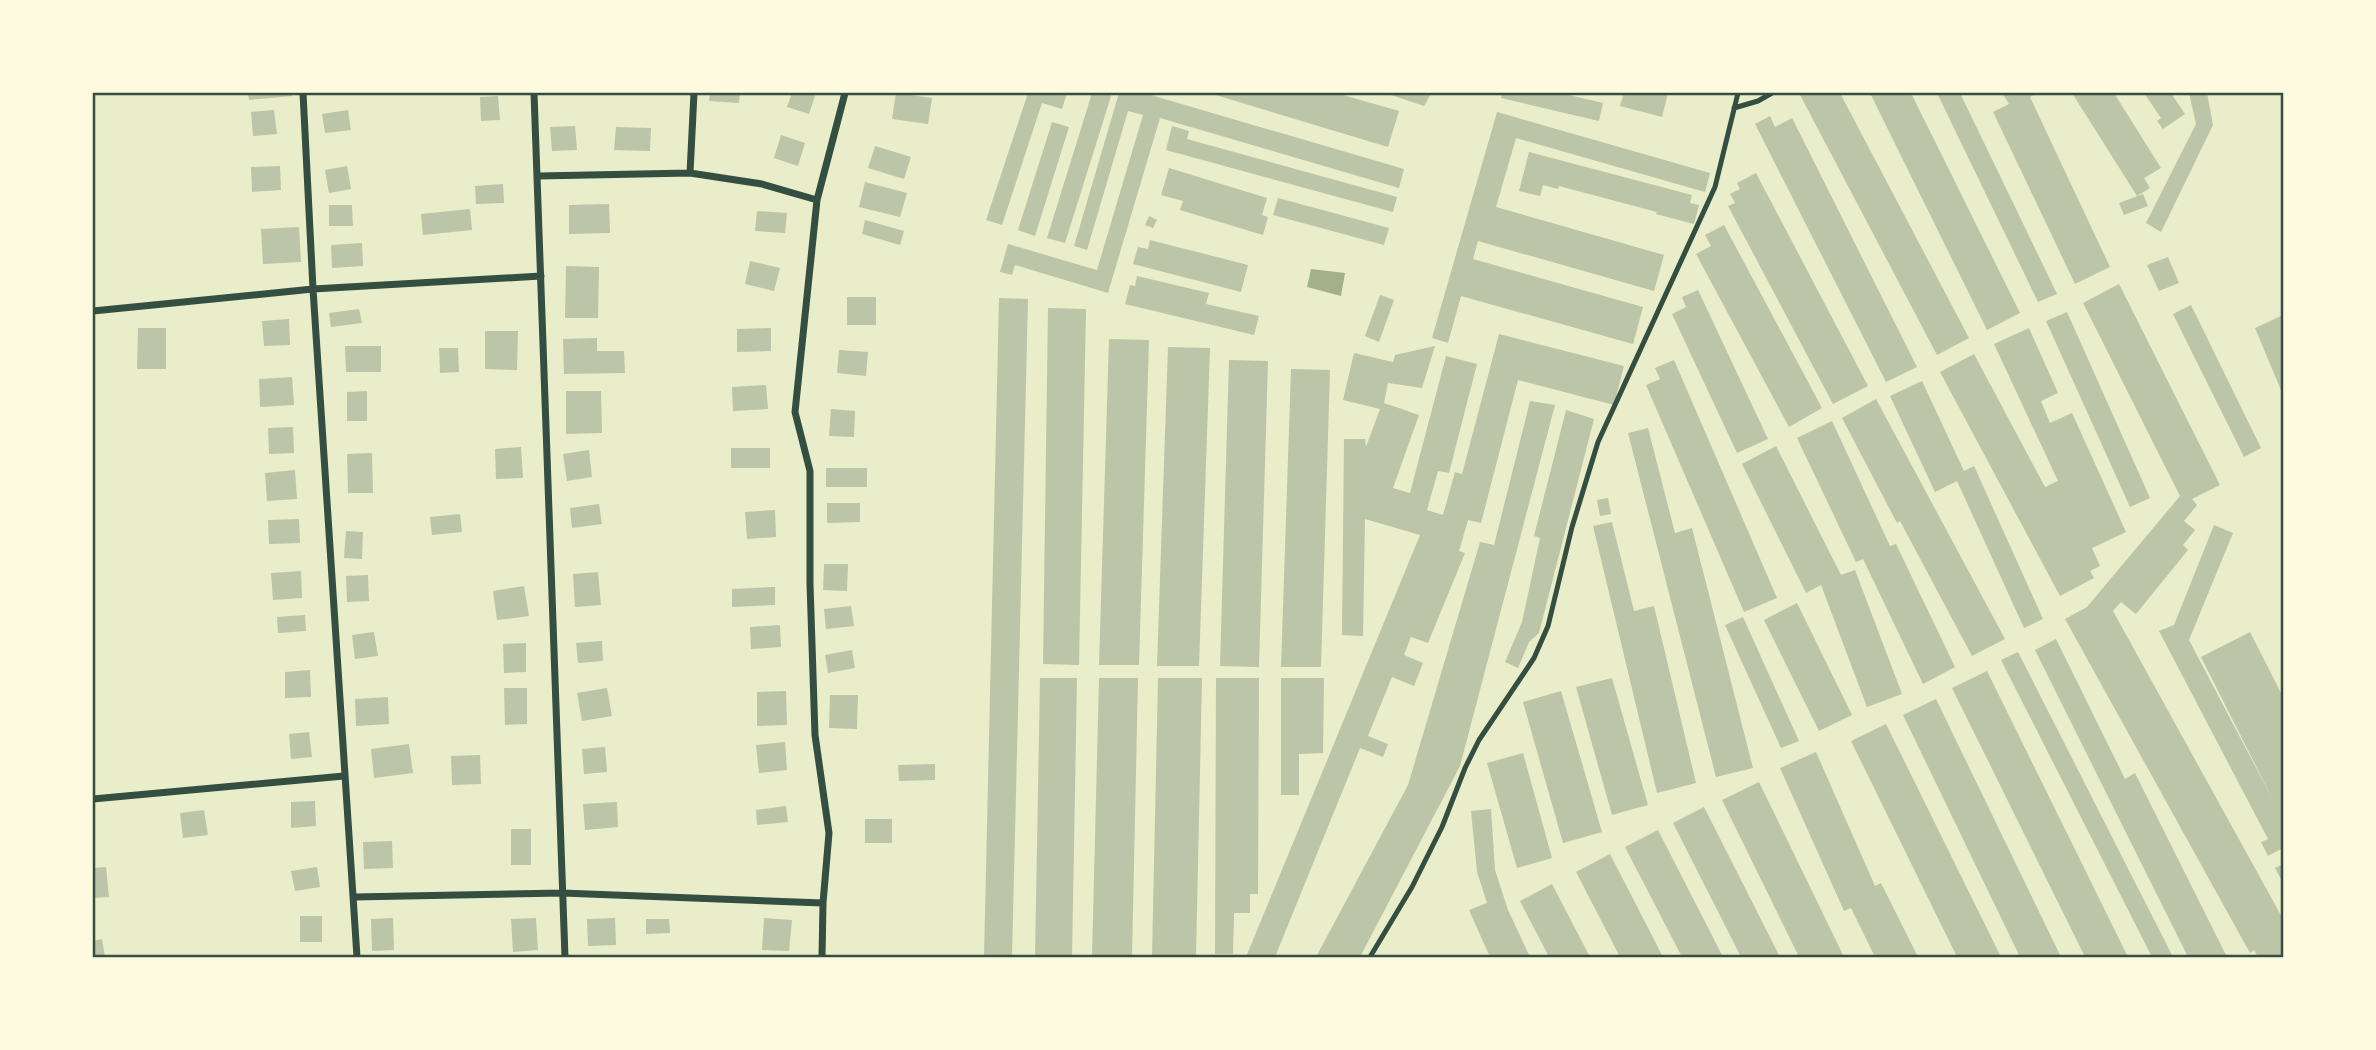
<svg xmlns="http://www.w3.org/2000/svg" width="2376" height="1050" font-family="'Open Sans',sans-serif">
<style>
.water{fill:#a3b18a}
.building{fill:#bcc5a7}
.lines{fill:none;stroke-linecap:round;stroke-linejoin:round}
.service{stroke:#344e41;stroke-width:5}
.minor{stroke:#344e41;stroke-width:7}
.neatline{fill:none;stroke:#344e41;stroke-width:2.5}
</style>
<rect width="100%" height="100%" fill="#e9edc9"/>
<path class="water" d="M1311,269L1345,273L1341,296L1307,287Z"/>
<path class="building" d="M248,93H292V96L249,100Z
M710,93H740L739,103L709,101Z
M792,93H816L809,114L787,107Z
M896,93L932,98L928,124L892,119Z
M1028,93H1067L1062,109L1042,103L1002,225L986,220Z
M1092,93H1112L1065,243L1047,238Z
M1119,93H1144L1404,169L1399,188L1160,118L1108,293L1015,265L1012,275L1000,272L1008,244L1097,270L1143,115L1128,111L1087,250L1074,246Z
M1209,93H1336L1399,111L1388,147Z
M1385,93H1429L1431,94L1424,106Z
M1502,93H1561L1603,103L1599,121L1501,98Z
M1624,93H1668L1662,117L1620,106Z
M1799,93H1840L1969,338L1937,355Z
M1870,93H1911L2020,313L1987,330Z
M1937,93H1960L2057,294L2038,302Z
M2002,93H2037L2030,97L2110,267L2075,284L1993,112L2009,104Z
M2072,93H2114L2161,168L2144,178L2150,188L2137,196Z
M2144,93H2171L2185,114L2163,129L2157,121L2161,118Z
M2189,93H2207L2213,125L2161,232L2146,223L2196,124Z
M498,96L500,120L481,121L480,97Z
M274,110L277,134L253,136L251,112Z
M348,110L351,130L325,133L322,114Z
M1497,112L1710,173L1705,192L1516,138L1496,207L1664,255L1654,291L1478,241L1473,259L1643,307L1633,344L1461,296L1448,343L1432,338Z
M1770,116L1775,127L1792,118L1917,367L1886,382L1755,124Z
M1052,122L1069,127L1035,236L1018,230Z
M575,126L577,150L552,151L550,127Z
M1172,126L1189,131L1187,139L1397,197L1393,212L1166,150Z
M616,127L651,128L650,151L614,150Z
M781,135L805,143L798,166L774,158Z
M875,146L911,157L904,179L868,168Z
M1529,152L1692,195L1690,203L1699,205L1694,224L1656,214L1657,212L1559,186L1558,189L1543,185L1540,196L1519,191Z
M280,166L281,190L252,192L251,167Z
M347,166L351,189L329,193L325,170Z
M1169,168L1267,198L1262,215L1268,217L1263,235L1180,210L1183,201L1161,195Z
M1756,173L1868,386L1833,404L1728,206L1735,203L1730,194L1740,189L1737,183Z
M865,182L907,193L900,217L859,207Z
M503,184L504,203L476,204L475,186Z
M2143,194L2148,206L2124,215L2119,203Z
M1278,198L1389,228L1384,245L1273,215Z
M609,204L610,233L569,234V205Z
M329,205H352L353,226H329Z
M470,209L472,230L423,235L421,214Z
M757,211L787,213L785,233L755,231Z
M1149,216L1157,220L1153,228L1145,225Z
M865,220L904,231L900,245L862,234Z
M1724,225L1822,408L1789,427L1696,254L1711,246L1705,235Z
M299,227L301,262L263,264L261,229Z
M1150,240L1248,265L1241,292L1133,264L1138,247L1148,249Z
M362,243L363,266L332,268L331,245Z
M2168,257L2179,283L2159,291L2147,265Z
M750,261L780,268L774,291L745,284Z
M566,266L599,267L598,318H565Z
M1137,276L1209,293L1206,304L1259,316L1254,335L1125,304L1130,285L1135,286Z
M2119,284L2220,485L2192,499L2197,505L2184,521L2195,530L2183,545L2188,550L2136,614L2121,602L2113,611L2283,919V957H2258L2254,950L2250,953L2065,619L2087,607L2180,496L2083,303Z
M1698,290L1768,439L1737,453L1672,314L1686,307L1682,297Z
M1380,295L1394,300L1379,342L1365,336Z
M847,297H876V325H847Z
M999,298L1028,299L1012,957H984Z
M2191,305L2261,448L2244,457L2173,314Z
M1048,308L1086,309L1079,665L1043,664Z
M359,309L362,323L331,327L329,313Z
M2067,312L2150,498L2130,507L2046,321Z
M2283,315V395L2255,328Z
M289,319L290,345L264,346L262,321Z
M138,328H166V369H137Z
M771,328V351L737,352V329Z
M2029,328L2058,393L2041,401L2050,423L2072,413L2126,532L2092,548L2100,566L2090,571L2094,578L2060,596L1940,372L1974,354L2045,487L2058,481L1994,344Z
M485,331H518L517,370L485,369Z
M1499,334L1624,366L1614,405L1518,380L1481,523L1468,520L1459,551L1465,553L1428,643L1411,637L1404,655L1423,663L1414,686L1392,677L1368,736L1388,744L1383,757L1360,748L1275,957H1246L1420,535L1365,519L1363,636L1342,635L1344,439H1365L1366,447L1380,409L1343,400L1354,353L1393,362L1395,355L1435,346L1422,388L1388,383L1384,403L1419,415L1393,488L1410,493L1446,356L1477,364L1449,473L1438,471L1427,510L1443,515L1455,472L1462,474Z
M597,338V351H624L625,373L564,374L563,339Z
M1109,339L1149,340L1139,665H1099Z
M345,346H381V372H346Z
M1168,347L1210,348L1199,666H1157Z
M439,348H458L459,372L440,373Z
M839,350L868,352L866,376L837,373Z
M1229,360L1268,361L1259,667L1220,666Z
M1674,360L1777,598L1744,612L1646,385L1660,379L1655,368Z
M1291,369L1330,370L1321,667H1281Z
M292,377L294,405L260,407L259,379Z
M1922,381L1964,471L1974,466L2043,619L2024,628L1957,481L1935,492L1890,396Z
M766,385L768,409L733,411L732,387Z
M367,391V421H347V392Z
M566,391H601L602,433L566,434Z
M1876,399L2005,639L1972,656L1900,521L1897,523L1842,418Z
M1530,401L1555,405L1460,766L1360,957H1316L1408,785L1480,542L1494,545Z
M831,409L855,411L854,437L829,436Z
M1566,410L1594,419L1539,633L1529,642L1518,668L1505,662L1522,622L1540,538L1534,536Z
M1832,421L1890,546L1896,544L1955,667L1923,684L1863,559L1856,562L1797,438Z
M293,427L294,453L269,454L268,428Z
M1648,428L1675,533L1692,528L1753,768L1716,777L1628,433Z
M1776,446L1841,575L1855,570L1902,694L1867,707L1821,585L1806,593L1742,464Z
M521,447L523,478L496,479L495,449Z
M731,448H770V468H731Z
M589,450L592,477L567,481L563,454Z
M372,453L373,493H348L347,454Z
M826,468H867V487H826Z
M295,470L297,499L267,501L265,473Z
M1608,498L1611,514L1600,516L1597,500Z
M827,503H860V522L827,523Z
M599,504L602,524L572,528L570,508Z
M775,510L776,537L747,539L745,512Z
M460,514L462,532L432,535L430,517Z
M299,519L300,543L269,544L268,520Z
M1612,522L1634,611L1654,606L1696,783L1657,793L1593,526Z
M2214,525L2233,533L2189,640L2274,802L2201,657L2250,632L2283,697V814L2281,815L2283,820V848L2268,856L2261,842L2268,839L2159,631L2174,625Z
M346,531L363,532L362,559L344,558Z
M824,564H848L847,591L823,590Z
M301,571L302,598L273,600L271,573Z
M598,572L601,605L575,607L573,574Z
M368,575L369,601L347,602L346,576Z
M524,586L529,616L497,620L493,591Z
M775,587V605L732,607V589Z
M1797,603L1852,715L1819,731L1764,620Z
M851,606L854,626L826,629L824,609Z
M305,615L306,631L278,633L277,617Z
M1743,617L1799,741L1781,748L1725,625Z
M780,625L781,647L751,649L750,627Z
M374,632L378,656L355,659L352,635Z
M2056,639L2125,779L2135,773L2227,957H2188L2035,650Z
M602,641L603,661L578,663L576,643Z
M526,643V672L504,673L503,644Z
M852,650L855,668L828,673L825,655Z
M2018,652L2173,957H2152L2001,660Z
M310,670L311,697L285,698V672Z
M1987,671L2128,957H2085L1952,688Z
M1040,678H1077L1072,957H1035Z
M1099,678H1138L1132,957H1092Z
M1158,678H1202L1196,957H1152Z
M1216,678H1259L1258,894H1250V913H1234L1233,954H1215Z
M1281,678H1324L1323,753L1299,754V795H1281Z
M1612,678L1648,805L1612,815L1576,687Z
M504,688H527V724L505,725Z
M607,688L612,716L582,721L577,693Z
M786,691L787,725L757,726V692Z
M1561,691L1602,832L1563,843L1523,702Z
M830,695H858L857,729L829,728Z
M388,697L389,724L356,726L355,699Z
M1936,699L2061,957H2020L1903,715Z
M1886,724L2001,957H1957L1851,741Z
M309,732L312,757L291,759L289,734Z
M785,742L787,770L759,773L756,745Z
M409,744L413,773L374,778L371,749Z
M605,747L607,772L584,774L582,749Z
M1816,752L1875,886L1881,883L1918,957H1875L1851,908L1844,911L1780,768Z
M1523,753L1552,858L1517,868L1487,763Z
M480,755L481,784L452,785L451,756Z
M935,764V780L899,781L898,765Z
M1759,782L1844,957H1799L1722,800Z
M315,801L316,826L291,828V802Z
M617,802L618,827L585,830L583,804Z
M786,806L788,822L757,825L756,810Z
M1704,807L1780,957H1741L1673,823Z
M1491,809L1495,870L1508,910L1530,957H1490L1469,910L1487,903L1477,872L1471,811Z
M204,810L208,835L183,838L180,813Z
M865,819H892V843H865Z
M511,829H531V865H511Z
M1658,830L1723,957H1682L1625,847Z
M392,841L393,868L364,869L363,842Z
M1610,854L1663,957H1620L1576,872Z
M2283,864V883L2275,868Z
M106,867L109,897L93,898V868Z
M317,867L320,887L295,891L291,871Z
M1552,884L1590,957H1549L1520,901Z
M300,916H322V942H300Z
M393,918L394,950L372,951L371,919Z
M536,918L538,950L513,952L511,919Z
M615,918L616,945L588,946L587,919Z
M764,918L792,920L789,951L762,950Z
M646,919H669L670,933L646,934Z
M102,939L105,957H93V941Z"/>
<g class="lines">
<path class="service" d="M1734,108L1758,101L1772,93
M1370,957L1412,887L1442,827L1465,768L1479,740L1534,658L1548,626L1572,527L1598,442L1715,187L1738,93"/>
<path class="minor" d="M303,93L313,289L357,957
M534,93L565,957
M690,173L694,93
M538,176L690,173L762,184L817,200
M93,311L313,289L541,276
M93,799L344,776
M354,897L562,893L823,903
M822,957L823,903L829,833L815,735L810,584V471L795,412L817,200L845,93"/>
</g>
<rect width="2376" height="1050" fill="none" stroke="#fefae0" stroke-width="189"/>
<rect x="94" y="94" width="2188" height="862" class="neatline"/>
</svg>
